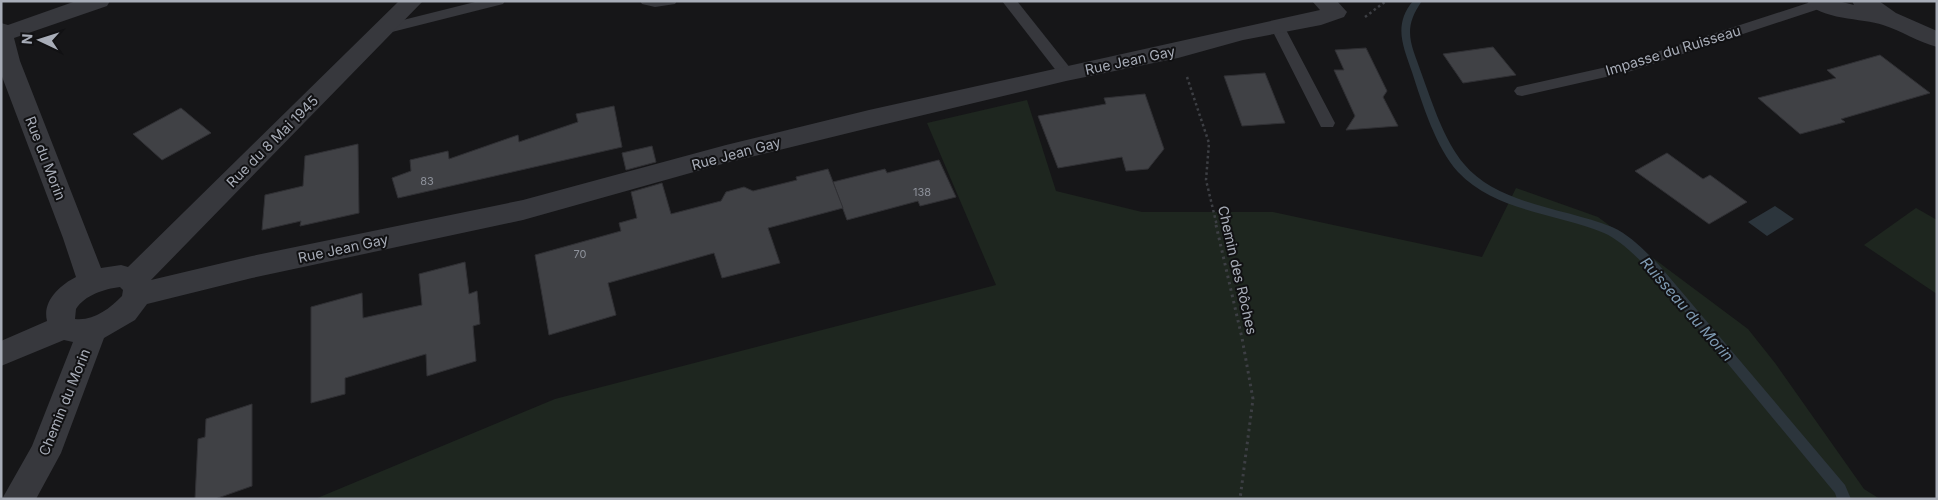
<svg xmlns="http://www.w3.org/2000/svg" width="1938" height="500" font-family="Inter,sans-serif">
<style>
.green{fill:#1e261f}
.water{fill:#2c353c}
.lines{fill:none;stroke-linecap:round;stroke-linejoin:round}
.stream{fill:#2c353c;fill-rule:evenodd}
.building{fill:#404145;stroke:#303034}
.path-far1{stroke:#3d3f44;stroke-width:2.5;stroke-dasharray:2.5 3;stroke-linecap:butt}
.path{stroke:#3d3f44;stroke-width:3;stroke-dasharray:2.5 4;stroke-linecap:butt}
.service{fill:#37383d;fill-rule:evenodd}
.minor{fill:#37383d;fill-rule:evenodd}
.labels{text-anchor:middle;dominant-baseline:central;stroke-width:4;stroke-linejoin:round;paint-order:stroke}
.number-label{font-size:11px;fill:#8e929b}
.street-label{font-size:14px;fill:#a8adb8;stroke:#111113}
.water-label{font-size:15px;font-style:italic;fill:#7f9bb3;stroke:#111113}
</style>
<rect width="100%" height="100%" fill="#161618"/>
<g class="green">
<path d="M1027 100 1056 191 1142 212H1273L1482 257 1516 188 1598 217 1748 329 1775 363 1864 489 1880 499H315L555 399 996 285 927 123Z"/>
<path d="M1916 208 1937 220V294L1864 245Z"/>
</g>
<path class="water" d="M1775 206 1794 219 1767 236 1748 222Z"/>
<g class="lines">
<path class="stream" d="M1413 1H1422C1401 30 1412 45 1422 75 1433 105 1444 140 1464 164 1498 205 1565 208 1612 227 1630 235 1645 251 1659 265L1845 485 1851 499H1837L1835 493 1651 271C1637 258 1622 241 1604 233 1556 213 1496 212 1458 172 1436 148 1422 103 1412 72 1403 46 1393 25 1413 1Z"/>
</g>
<g class="building">
<path d="M1493 47 1516 75 1463 83 1443 54Z"/>
<path d="M1366 48 1387 91 1383 97 1398 126 1346 130 1355 116 1334 70H1344L1335 50Z"/>
<path d="M1880 55 1930 93 1841 119 1845 122 1800 134 1758 98 1836 78 1827 70Z"/>
<path d="M1265 73 1285 123 1242 126 1224 76Z"/>
<path d="M1145 94 1164 149 1148 169 1126 171 1122 157 1058 168 1038 116 1106 104 1104 98Z"/>
<path d="M614 106 622 147 398 198 392 178 411 171 410 160 448 151 449 159 518 135 519 142 578 122 576 114Z"/>
<path d="M181 108 211 133 162 160 133 134Z"/>
<path d="M358 144 359 213 300 226 301 221 262 230 265 195 303 186 305 156Z"/>
<path d="M652 146 656 162 626 170 622 153Z"/>
<path d="M1667 153 1703 179 1710 175 1747 202 1709 224 1635 171Z"/>
<path d="M939 160 956 197 920 206 918 201 847 220 833 182 885 169 887 173Z"/>
<path d="M828 169 843 208 768 228 780 263 722 278 714 253 608 283 616 315 549 335 535 255 621 231 619 223 637 218 631 192 662 183 671 214 721 201 726 192 744 187 753 191 797 180 796 177Z"/>
<path d="M465 262 469 294 477 291 480 324 473 326 476 361 427 376 426 354 345 378V394L311 403V307L362 293 363 318 422 305 419 274Z"/>
<path d="M252 404V486L215 499H195L198 439 205 437 206 419Z"/>
</g>
<g class="lines">
<g class="path-far1">
<path d="M1365 17 1386 1"/>
<path d="M1187 77 1209 143 1206 180 1217 226"/>
</g>
<path class="path" d="M1216 225 1242 338 1253 399 1240 499"/>
<g class="service">
<path d="M479 1H505L503 4 384 34 377 29 379 26Z"/>
<path d="M640 1H677L675 4 655 7 642 4Z"/>
<path d="M1002 1H1017L1071 69 1074 73 1071 77H1061Z"/>
<path d="M1814 1 1830 3 1828 6 1628 72 1522 96 1517 95 1514 91 1517 87 1522 86 1620 64Z"/>
<path d="M1277 21 1284 26 1335 123 1333 127H1321L1319 123 1270 26Z"/>
</g>
<g class="minor">
<path d="M76 1H110L107 6 14 38 20 61 101 268 121 265 128 267 399 1H423L151 280 252 256 523 200 726 145 869 110 1320 10 1312 1H1337L1347 12 1344 17 1321 25 1243 40 1178 58 1066 81 869 128 726 163 523 220 252 278 147 304 135 320 104 338 61 453 36 499H2L32 446 73 342 64 340 1 366V341L47 321C42 301 60 285 76 277L63 238 1 74V23L8 25ZM120 287 123 290 122 296C109 309 94 321 75 319L76 309C85 295 104 289 120 287Z"/>
<path d="M1807 1H1838L1854 5 1852 1H1879L1896 13 1937 31V47C1918 42 1902 31 1883 25 1863 18 1819 20 1807 1Z"/>
</g>
</g>
<g class="labels">
<g class="number-label">
<text x="427" y="181">83</text>
<text x="922" y="192">138</text>
<text x="580" y="254">70</text>
</g>
<g class="street-label">
<text transform="translate(1673 50) rotate(-17)">Impasse du Ruisseau</text>
<text transform="translate(1130 60) rotate(-12)">Rue Jean Gay</text>
<text transform="translate(272 141) rotate(-45)">Rue du 8 Mai 1945</text>
<text transform="translate(736 153) rotate(-15)">Rue Jean Gay</text>
<text transform="translate(46 158) rotate(69)">Rue du Morin</text>
<text transform="translate(343 248) rotate(-12)">Rue Jean Gay</text>
<text transform="translate(1238 270) rotate(77)">Chemin des Rôches</text>
<text transform="translate(64 402) rotate(-68)">Chemin du Morin</text>
</g>
<g class="water-label">
<text transform="translate(1687 309) rotate(49)">Ruisseau du Morin</text>
</g>
</g>
<rect width="1938" height="500" fill="none" stroke="#a8adb8" stroke-width="5"/>
<g transform="translate(40 40) rotate(274)" stroke="#111113" stroke-width="4" paint-order="stroke">
<path d="M0-4L9 19L0 12L-9 19Z" fill="#a8adb8"/>
<text y="-8" font-size="14" font-weight="bold" text-anchor="middle" fill="#a8adb8">N</text>
</g>
</svg>
